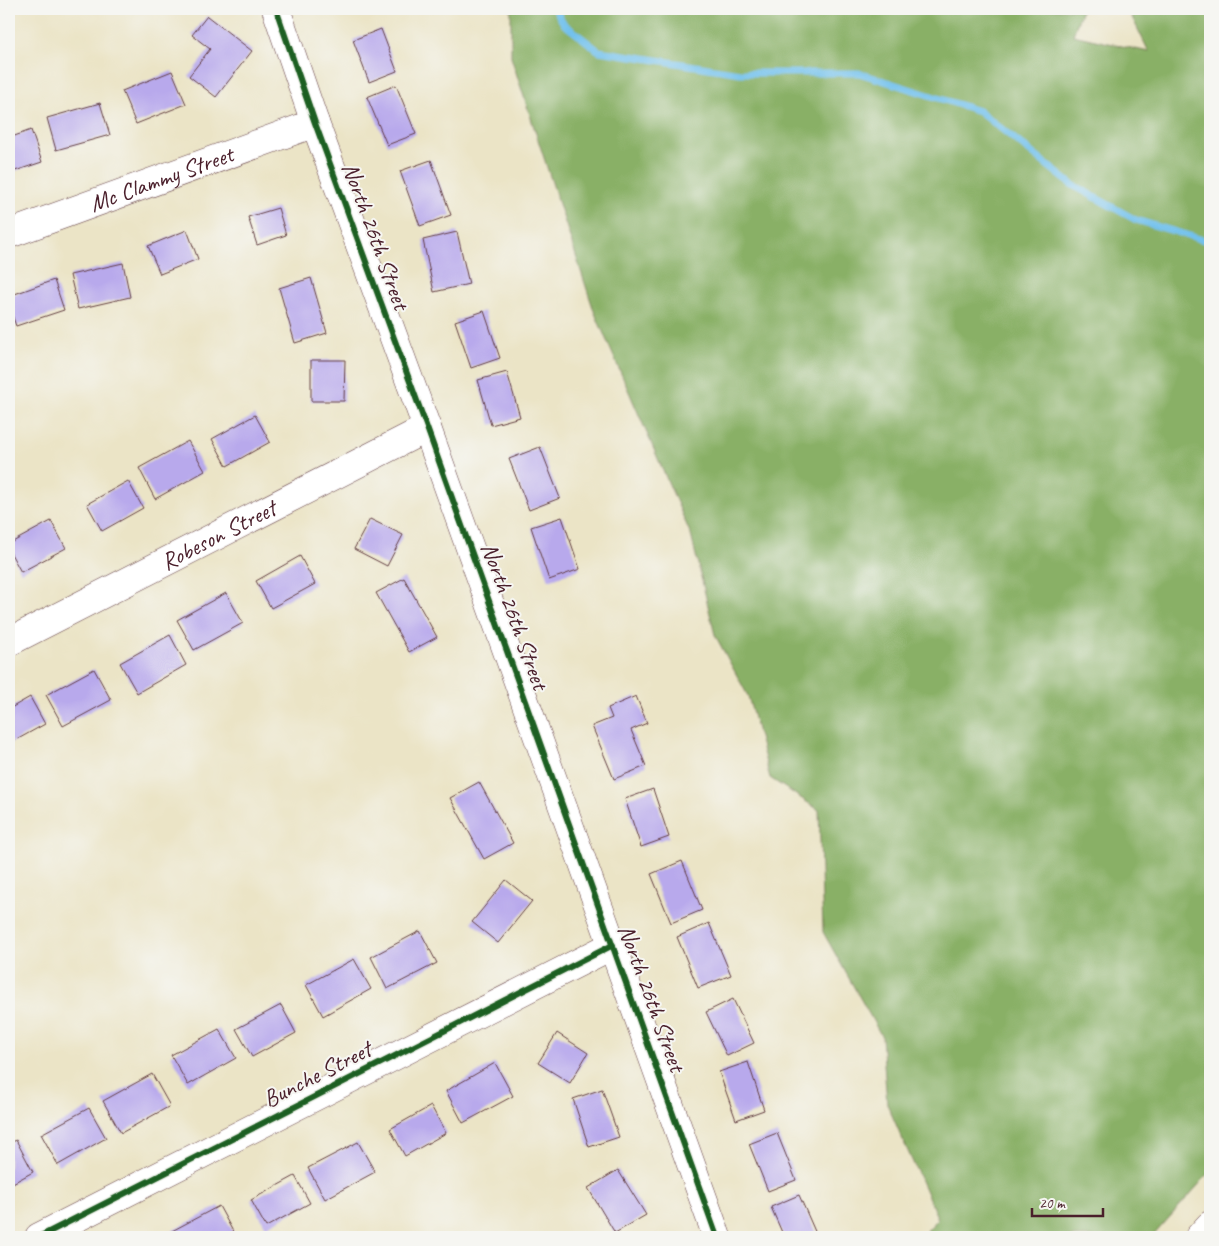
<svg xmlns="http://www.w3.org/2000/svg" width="1219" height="1246" font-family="Caveat,sans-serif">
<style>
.forest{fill:#89b066;stroke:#6a6848}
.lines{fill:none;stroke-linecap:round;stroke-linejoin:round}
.stream{stroke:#72c1ed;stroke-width:7}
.building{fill:#b8a9ec}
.minor-casing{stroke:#623d42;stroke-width:29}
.highway-casing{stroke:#623d42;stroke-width:29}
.minor{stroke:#fff;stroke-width:28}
.highway{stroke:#fff;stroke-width:28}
.cycleway-casing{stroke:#f6f6f2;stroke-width:9}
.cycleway{stroke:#1b5e20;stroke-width:6}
.labels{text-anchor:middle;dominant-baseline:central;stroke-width:4;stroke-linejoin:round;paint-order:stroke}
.street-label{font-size:24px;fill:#4a1f2b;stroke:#f6f6f2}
</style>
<rect width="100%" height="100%" fill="#f6f6f2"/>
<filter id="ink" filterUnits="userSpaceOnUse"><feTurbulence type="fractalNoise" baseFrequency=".02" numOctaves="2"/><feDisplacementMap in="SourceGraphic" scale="10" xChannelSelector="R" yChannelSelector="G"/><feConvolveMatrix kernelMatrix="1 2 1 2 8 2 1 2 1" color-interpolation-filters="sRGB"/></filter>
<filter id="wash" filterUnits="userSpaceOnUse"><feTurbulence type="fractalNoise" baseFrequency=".0096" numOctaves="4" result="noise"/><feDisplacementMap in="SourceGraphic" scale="20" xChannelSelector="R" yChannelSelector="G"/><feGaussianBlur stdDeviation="1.12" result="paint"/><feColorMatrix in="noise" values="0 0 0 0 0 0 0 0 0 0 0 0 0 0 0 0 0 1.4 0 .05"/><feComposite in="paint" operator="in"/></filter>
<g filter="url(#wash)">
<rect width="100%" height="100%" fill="#ebe4c6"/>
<path class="forest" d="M511 9H1082L1073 35 1149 52 1128 9H1210V1172L1152 1237H921L938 1219 887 1104 882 1037 823 932 819 810 770 778 748 696 715 635 691 535 594 311 511 57Z"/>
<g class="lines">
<path class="stream" d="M555 9 564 24 599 51 740 73H859L979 111 1071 184 1136 220 1210 242"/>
</g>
<g id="blocks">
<g class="building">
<path d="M207 16 252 51 216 97 189 76 210 49 192 35Z"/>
<path d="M381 29 397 71 369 82 353 40Z"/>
<path d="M172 71 186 104 136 124 122 91Z"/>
<path d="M396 85 416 134 387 145 367 97Z"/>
<path d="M100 103 110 135 56 150 47 118Z"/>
<path d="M31 130 42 162 9 173V138Z"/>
<path d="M431 160 451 215 420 226 400 171Z"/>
<path d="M278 208 286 235 257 245 248 217Z"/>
<path d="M187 230 198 259 160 274 148 246Z"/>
<path d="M457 232 469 284 434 292 423 240Z"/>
<path d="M123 263 130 297 78 309 70 275Z"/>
<path d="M311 278 327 333 295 343 279 288Z"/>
<path d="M54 280 64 310 16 326 9 306V296Z"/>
<path d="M484 311 500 358 471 368 455 321Z"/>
<path d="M311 360H345L344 401H311Z"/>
<path d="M507 372 520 417 491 425 478 380Z"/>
<path d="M255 415 270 442 227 466 212 439Z"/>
<path d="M188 441 205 471 155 499 139 468Z"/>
<path d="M540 447 560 498 529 510 509 459Z"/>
<path d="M128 481 143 508 102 531 87 504Z"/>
<path d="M562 517 580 569 549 580 531 527Z"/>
<path d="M370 519 403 535 387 566 354 549Z"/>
<path d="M51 521 66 548 21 572 9 550V544Z"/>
<path d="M300 556 315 584 271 608 256 581Z"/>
<path d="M404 578 437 637 409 652 376 593Z"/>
<path d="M226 593 243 623 194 650 177 620Z"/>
<path d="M170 635 186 665 137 693 120 663Z"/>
<path d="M94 669 111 700 63 726 46 695Z"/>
<path d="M636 696 647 723 631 730 646 766 614 779 592 726 612 718 608 708Z"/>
<path d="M30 697 45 724 9 744V709Z"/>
<path d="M479 782 513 843 484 859 450 798Z"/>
<path d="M653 789 669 837 641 847 625 799Z"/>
<path d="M682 861 702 910 671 923 651 874Z"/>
<path d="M506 880 532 901 498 943 472 922Z"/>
<path d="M709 923 731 975 698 988 677 937Z"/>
<path d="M420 931 437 963 387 989 371 957Z"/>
<path d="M354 959 371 989 323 1016 306 985Z"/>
<path d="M733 999 754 1043 727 1056 706 1012Z"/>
<path d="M281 1005 296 1033 252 1057 236 1029Z"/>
<path d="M219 1029 236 1058 188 1085 171 1055Z"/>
<path d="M557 1033 588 1053 570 1083 538 1063Z"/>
<path d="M748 1062 764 1110 736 1120 719 1072Z"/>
<path d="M495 1063 513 1096 463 1123 446 1091Z"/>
<path d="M152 1074 170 1106 121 1133 103 1101Z"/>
<path d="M602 1089 619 1137 589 1147 573 1099Z"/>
<path d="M431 1106 446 1133 405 1156 390 1129Z"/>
<path d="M89 1108 106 1138 58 1165 41 1134Z"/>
<path d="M777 1133 796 1180 768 1191 749 1144Z"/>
<path d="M16 1140 33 1172 9 1185V1144Z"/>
<path d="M358 1142 375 1172 325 1199 308 1168Z"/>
<path d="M618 1170 646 1215 615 1233 588 1188Z"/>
<path d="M295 1176 310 1203 266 1227 251 1200Z"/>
<path d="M799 1195 817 1236 814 1237H784L771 1207Z"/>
<path d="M219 1206 236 1237H173L170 1232Z"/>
</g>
</g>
</g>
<g filter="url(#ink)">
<use href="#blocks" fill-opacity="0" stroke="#623d42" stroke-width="1"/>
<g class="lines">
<defs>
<g id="minor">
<path d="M276 9 315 123 427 428 717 1237"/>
<path id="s1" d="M9 234 315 123"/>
<path id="s2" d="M9 642 427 428"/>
<path d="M39 1237 613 945"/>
</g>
<path id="highway" d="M1199 1237 1210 1225"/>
</defs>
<use href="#minor" class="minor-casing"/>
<use href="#highway" class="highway-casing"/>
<use href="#minor" class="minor"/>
<use href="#highway" class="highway"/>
<defs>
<g id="cycleway">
<path d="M276 9 315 123 427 428 717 1237"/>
<path d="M39 1237 613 945"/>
</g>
</defs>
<use href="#cycleway" class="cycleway-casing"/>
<use href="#cycleway" class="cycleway"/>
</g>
</g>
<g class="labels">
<g class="street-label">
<text stroke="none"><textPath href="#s1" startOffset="162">Mc Clammy Street</textPath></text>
<text transform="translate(376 236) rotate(70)">North 26th Street</text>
<text stroke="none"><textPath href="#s2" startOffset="235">Robeson Street</textPath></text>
<text transform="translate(515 616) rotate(70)">North 26th Street</text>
<text transform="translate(652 998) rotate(70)">North 26th Street</text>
<text transform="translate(317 1074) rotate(-27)">Bunche Street</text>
</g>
</g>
<rect width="1219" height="1246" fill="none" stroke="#f6f6f2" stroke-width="30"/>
<path d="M1032 1208v8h71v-8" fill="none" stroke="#4a1f2b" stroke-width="2.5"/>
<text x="1039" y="1208" font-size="15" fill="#4a1f2b" stroke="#f6f6f2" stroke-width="4" paint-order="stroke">20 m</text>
</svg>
